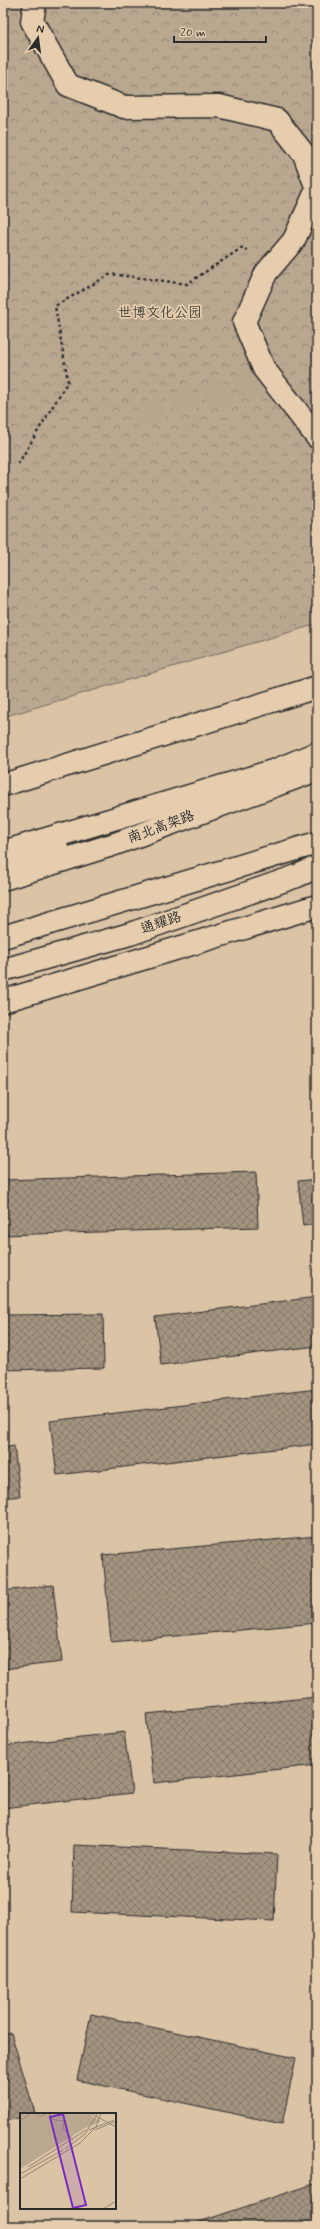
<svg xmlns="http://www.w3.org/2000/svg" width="320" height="2229" font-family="Mynerve,'LXGW WenKai TC',sans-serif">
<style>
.forest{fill:url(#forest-crowns);stroke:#72695e}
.building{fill:url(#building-cross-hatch);stroke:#2b2b2b}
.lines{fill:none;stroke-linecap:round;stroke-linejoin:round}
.minor-tunnel{stroke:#b8a58d;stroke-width:22;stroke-dasharray:22 11;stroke-linecap:butt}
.minor-casing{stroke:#2b2b2b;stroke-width:25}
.highway-casing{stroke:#2b2b2b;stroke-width:25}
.path{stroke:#2b2b2b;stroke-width:2.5;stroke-dasharray:3 3;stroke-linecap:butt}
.minor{stroke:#e6cdae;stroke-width:22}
.highway{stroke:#e6cdae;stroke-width:22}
.labels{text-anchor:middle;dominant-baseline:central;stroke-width:3.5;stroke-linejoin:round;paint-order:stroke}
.park-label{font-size:14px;fill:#403e3a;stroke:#e6cdae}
.street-label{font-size:14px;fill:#2b2b2b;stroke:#e6cdae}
.inset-road{fill:none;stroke:#958675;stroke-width:1}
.view{fill:#7b2cbf;fill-opacity:0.15;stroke:#7b2cbf;stroke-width:2}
.inset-edge{fill:none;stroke:#2b2b2b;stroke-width:2}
</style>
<defs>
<pattern id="forest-crowns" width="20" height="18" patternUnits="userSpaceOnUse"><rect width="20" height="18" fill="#baa790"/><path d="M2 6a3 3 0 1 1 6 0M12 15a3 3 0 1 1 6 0" fill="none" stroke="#978876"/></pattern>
<pattern id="building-cross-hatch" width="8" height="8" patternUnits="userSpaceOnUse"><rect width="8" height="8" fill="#a49480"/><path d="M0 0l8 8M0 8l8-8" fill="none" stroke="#867969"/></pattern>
</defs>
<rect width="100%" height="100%" fill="#dbc3a6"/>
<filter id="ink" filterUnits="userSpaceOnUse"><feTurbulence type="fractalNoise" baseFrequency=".025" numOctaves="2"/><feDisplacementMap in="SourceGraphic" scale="8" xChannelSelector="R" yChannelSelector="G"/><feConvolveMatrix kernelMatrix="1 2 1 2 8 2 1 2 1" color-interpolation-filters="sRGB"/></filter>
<g filter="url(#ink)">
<path class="forest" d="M3 3H317V624L3 717Z"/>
<g class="building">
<path d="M256 1172 258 1227 3 1235V1180Z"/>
<path d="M317 1179V1224L303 1226 298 1181Z"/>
<path d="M317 1297V1346L161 1365 155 1317Z"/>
<path d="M103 1314 104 1368 3 1370V1315Z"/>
<path d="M317 1389V1444L57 1475 50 1421Z"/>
<path d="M14 1446 20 1496 3 1498V1448Z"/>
<path d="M317 1536V1623L111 1642 103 1555Z"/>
<path d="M53 1585 62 1662 3 1669V1591Z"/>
<path d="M317 1697V1765L154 1783 146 1714Z"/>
<path d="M124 1732 132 1793 3 1808V1746Z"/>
<path d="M74 1845 277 1854 274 1921 72 1912Z"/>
<path d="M91 2014 296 2058 282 2124 77 2080Z"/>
<path d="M11 2033 35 2113 21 2114V2117L3 2122V2035Z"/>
<path d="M317 2183V2226H187Z"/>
</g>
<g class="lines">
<path class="minor-tunnel" d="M141 415 271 378"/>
<defs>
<g id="minor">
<path d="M35 3 32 21 68 85 124 107 219 106 277 120 304 154 317 189 294 240 266 273 244 322 264 369 317 437"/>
<path d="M3 785 317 687"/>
<path d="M3 852 276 770 317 753"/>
<path d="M3 970 130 934 297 876 317 867"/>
</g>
<g id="highway">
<path d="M3 858 58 851"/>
<path d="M3 879 115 844 317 770"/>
<path d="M3 937 317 843"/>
<path d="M3 1001 317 906"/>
</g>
</defs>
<use href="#minor" class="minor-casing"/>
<use href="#highway" class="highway-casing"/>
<path class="path" d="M18 464 68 381 55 306 111 274 187 284 243 247 249 253"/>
<use href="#minor" class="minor"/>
<use href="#highway" class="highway"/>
</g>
</g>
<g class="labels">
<g class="park-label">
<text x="160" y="313">世博文化公园</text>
</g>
<g class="street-label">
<text transform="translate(161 827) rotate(-20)">南北高架路</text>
<text transform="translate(161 923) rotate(-19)">通耀路</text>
</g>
</g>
<g transform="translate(20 2113)">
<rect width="96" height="96" fill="#dbc3a6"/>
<path d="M0 0H72L71 3 81 8 63 16 0 56Z" fill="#baa790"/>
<path class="inset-road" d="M16 0 20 4 27 0M28 0 34 7 44 8 43 15 53 27M72 1 96 14M0 8 11 0M69 17 94 7M75 17 96 8M45 36 65 21 78 0M8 54 66 17M0 61 43 37M0 66 60 30 76 14 81 0M83 96 96 88"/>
<path class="view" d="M43 1 66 92 53 95 30 4Z"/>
<rect width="96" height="96" class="inset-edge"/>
</g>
<rect width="320" height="2229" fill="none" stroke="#e6cdae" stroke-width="16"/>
<rect x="8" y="8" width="304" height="2213" fill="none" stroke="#2b2b2b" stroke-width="1.5" filter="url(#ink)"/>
<g transform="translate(38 38) rotate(14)" stroke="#e6cdae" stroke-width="3" paint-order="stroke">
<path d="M0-3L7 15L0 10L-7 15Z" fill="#2b2b2b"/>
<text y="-6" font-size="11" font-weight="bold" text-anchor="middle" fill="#2b2b2b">N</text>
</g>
<path d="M174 36v6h92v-6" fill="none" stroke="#2b2b2b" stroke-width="2"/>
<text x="180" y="36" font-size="12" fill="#2b2b2b" stroke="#e6cdae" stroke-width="3" paint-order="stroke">20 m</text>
</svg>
